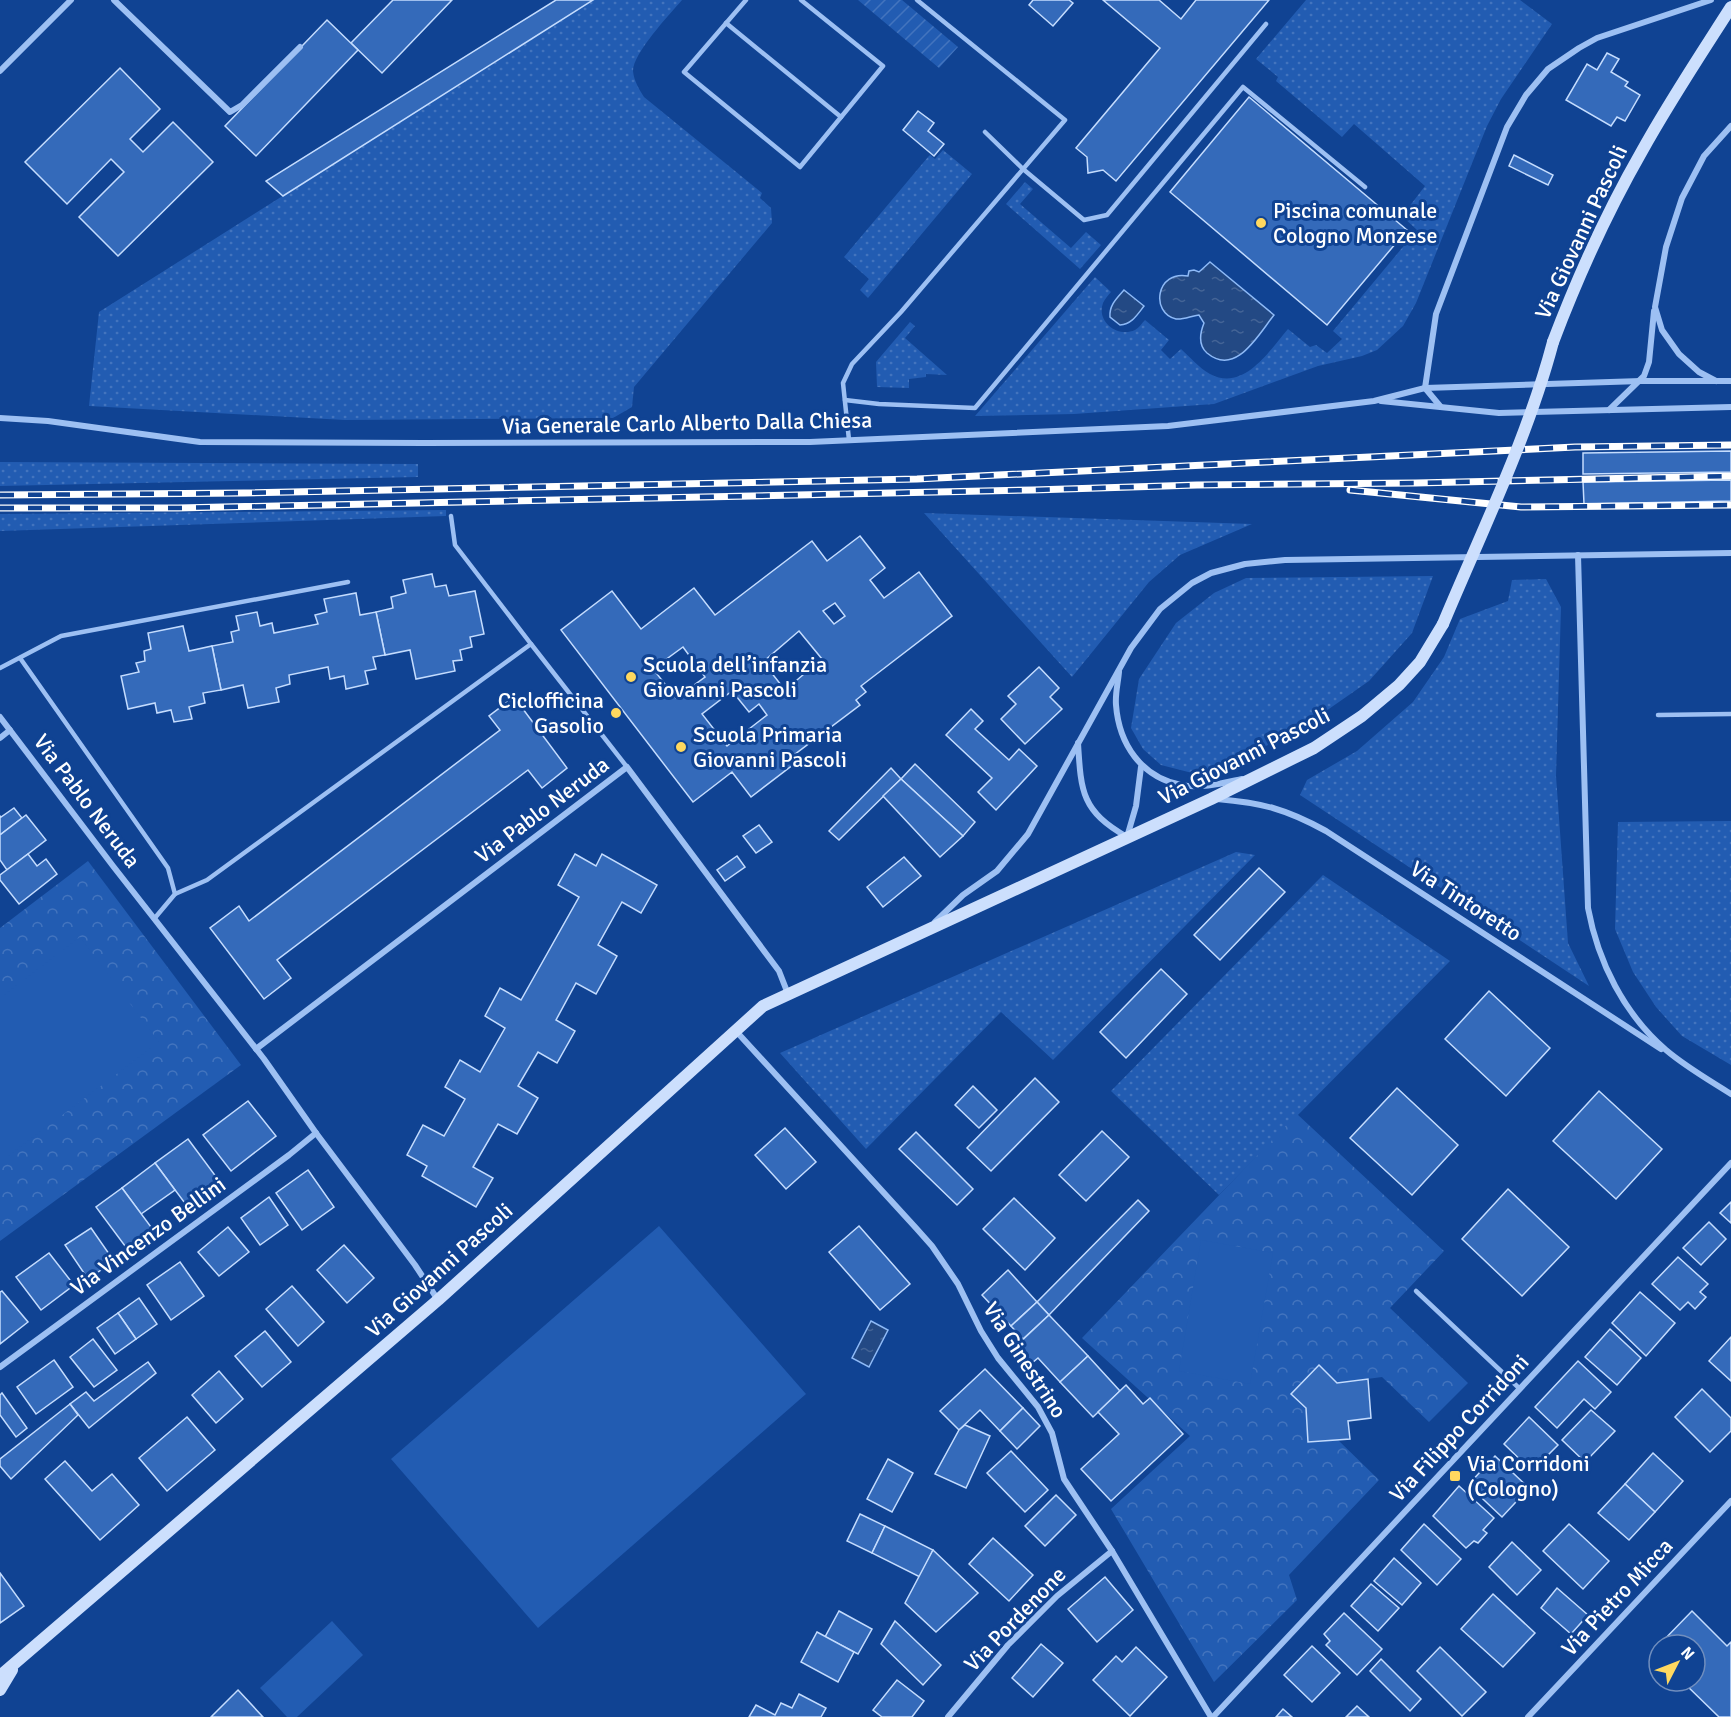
<svg xmlns="http://www.w3.org/2000/svg" width="1731" height="1717" font-family="Signika,sans-serif">
<style>
.grass{fill:url(#grass-dots)}
.park{fill:url(#park-crowns)}
.garden{fill:url(#garden-furrows)}
.pitch{fill:#225cb2}
.water{fill:url(#water-ripples);stroke:#8ebaf7;stroke-width:1.5}
.building{fill:#346aba;stroke:#c4dcfe;stroke-width:1.5;fill-rule:evenodd}
.lines{fill:none;stroke-linecap:round;stroke-linejoin:round}
.lane{stroke:#9dc0f3;stroke-width:4.5}
.street{stroke:#9dc0f3;stroke-width:6}
.secondary{stroke:#ccdffd;stroke-width:12}
.rail-casing{stroke:#fff;stroke-width:7}
.rail{stroke:#104393;stroke-width:4.5;stroke-dasharray:14;stroke-linecap:butt}
.secondary-bridge{stroke:#ccdffd;stroke-width:12}
.poi-dot{fill:#ffd85f;stroke:#104393;stroke-width:2}
.labels{text-anchor:middle;dominant-baseline:central;stroke-width:6;stroke-linejoin:round;paint-order:stroke}
.poi-label{font-size:22px;fill:#fff;stroke:#104393;text-anchor:start}
.street-label{font-size:22px;fill:#fff;stroke:#104393}
</style>
<defs>
<pattern id="grass-dots" width="8" height="8" patternUnits="userSpaceOnUse" patternTransform="scale(1.5)"><rect width="8" height="8" fill="#225cb2"/><path d="M2 2h.1M6 6h.1" fill="none" stroke="#4374be" stroke-width="1.8" stroke-linecap="round"/></pattern>
<pattern id="park-crowns" width="20" height="18" patternUnits="userSpaceOnUse" patternTransform="scale(1.5)"><rect width="20" height="18" fill="#225cb2"/><path d="M2 6a3 3 0 1 1 6 0M12 15a3 3 0 1 1 6 0" fill="none" stroke="#4374be"/></pattern>
<pattern id="garden-furrows" width="10" height="10" patternUnits="userSpaceOnUse" patternTransform="scale(1.5)"><rect width="10" height="10" fill="#225cb2"/><path d="M-1 1l2-2M0 10L10 0M9 11l2-2" fill="none" stroke="#4374be"/></pattern>
<pattern id="water-ripples" width="26" height="14" patternUnits="userSpaceOnUse" patternTransform="scale(1.5)"><rect width="26" height="14" fill="#234984"/><path d="M2 4q2-2 4 0t4 0M15 11q2-2 4 0t4 0" fill="none" stroke="#446496"/></pattern>
</defs>
<rect width="100%" height="100%" fill="#104393"/>
<g class="grass">
<path d="M593 0H682C670 14 633 53 633 71 634 81 639 89 644 97L762 193 760 198 771 208 772 223 634 387 632 407 613 418 345 420 89 406 99 312Z"/>
<path d="M1306 0H1520L1552 24 1501 99 1487 126 1416 303 1403 326 1377 350 1362 356 1318 366 1214 404 1074 414 975 416 1095 277 1111 292C1108 295 1105 299 1103 303 1096 322 1118 338 1135 330 1139 328 1142 323 1145 320L1169 340 1161 350 1170 359 1181 349C1190 357 1199 368 1210 374 1244 392 1269 351 1288 329L1310 347 1316 345 1327 353 1342 339 1333 331 1417 230 1402 216 1425 186 1354 124 1342 137 1276 81 1278 77 1256 59Z"/>
<path d="M943 150 972 174 868 298 860 290 869 279 844 257 928 157 930 155 935 159Z"/>
<path d="M1025 182 1033 189 1020 204 1071 248 1086 232 1101 245 1080 269 1006 204Z"/>
<path d="M910 322 915 326 905 338 947 375 926 374V377L909 379V388L877 387 876 362Z"/>
<path d="M0 462 418 464V477L0 486Z"/>
<path d="M446 510V516L0 531V514Z"/>
<path d="M924 513 1252 524 1180 555 1149 582 1072 677Z"/>
<path d="M1433 576 1412 633 1369 681 1293 734 1200 775 1161 765 1143 749 1131 728 1139 679 1176 623 1214 593 1246 578Z"/>
<path d="M1546 579 1561 607 1556 776 1568 943 1589 986 1300 795 1307 780 1357 751 1413 702 1444 657 1460 619 1508 601 1512 580Z"/>
<path d="M1731 821V1065L1682 1036 1656 1007 1633 972 1615 929 1618 822Z"/>
<path d="M1236 852 1255 855 1053 1060 1001 1012 866 1149 780 1053Z"/>
<path d="M1323 875 1450 961 1219 1195 1111 1091Z"/>
</g>
<g class="park">
<path d="M88 861 241 1065 0 1241V928Z"/>
<path d="M1297 1114 1444 1251 1390 1308 1468 1383 1429 1422 1382 1377 1337 1383 1319 1365 1291 1393 1306 1408 1308 1442 1338 1440 1379 1480 1289 1575 1297 1600 1214 1682 1111 1509 1190 1436 1082 1338Z"/>
</g>
<path class="garden" d="M858 0H902L958 47 939 68Z"/>
<g class="pitch">
<path d="M80 937 159 1042 0 1162V998Z"/>
<path d="M659 1226 806 1394 538 1628 391 1459Z"/>
<path d="M1201 1240 1273 1253 1250 1384 1179 1371Z"/>
<path d="M332 1621 363 1655 297 1717H287L260 1688Z"/>
</g>
<g class="water">
<path d="M1210 262 1274 315C1258 335 1236 377 1207 353 1198 345 1200 333 1204 323L1199 315C1191 316 1183 320 1176 319 1150 313 1156 270 1188 276L1189 271 1194 270 1199 272Z"/>
<path d="M1124 290 1144 306C1137 315 1132 324 1120 325L1110 317C1109 305 1117 298 1124 290Z"/>
<path d="M871 1321 888 1330 869 1367 852 1358Z"/>
</g>
<g class="building">
<path d="M393 0H452L382 73 351 43Z"/>
<path d="M556 0H593L283 196 266 181Z"/>
<path d="M1033 0H1069L1073 3 1053 26 1029 5Z"/>
<path d="M1103 0H1159L1181 19 1196 0H1269L1116 181 1103 170 1088 173 1087 157 1076 148 1160 48Z"/>
<path d="M327 20 358 50 256 156 225 126Z"/>
<path d="M1607 53 1619 59 1611 72 1628 82 1625 86 1640 95 1625 121 1617 117 1611 126 1566 100 1587 64 1597 70Z"/>
<path d="M120 68 160 109 130 139 143 152 173 122 213 162 118 256 79 217 124 172 111 159 67 204 25 162Z"/>
<path d="M1249 97 1407 230 1327 325 1170 192Z"/>
<path d="M918 111 934 123 928 131 944 144 934 156 903 130Z"/>
<path d="M1514 155 1553 175 1548 185 1509 166Z"/>
<path d="M1731 451V472L1583 474V453Z"/>
<path d="M1731 480V501L1584 504 1583 482Z"/>
<path d="M860 536 885 568 870 580 884 598 919 572 952 616 861 686 866 692 856 700 860 705 790 758 794 764 751 797 732 772 693 802 561 630 612 591 641 629 694 588 715 615 812 541 827 561ZM835 603 845 616 834 624 823 611ZM799 631 822 659 785 690 763 662ZM683 647 705 677 676 698 653 669ZM732 691 749 712 759 704 767 715 727 746 702 714Z"/>
<path d="M432 574 435 587 446 585 449 596 475 591 484 634 470 637 472 647 460 650 462 660 453 661 455 671 416 679 410 650 385 655 376 612 393 608 391 597 406 593 403 580Z"/>
<path d="M356 593 360 615 376 612 385 655 373 657 376 669 365 671 368 684 346 689 344 676 330 679 328 667 289 675 290 684 276 688 279 702 248 708 243 685 221 690 212 646 233 642 231 632 239 630 236 616 257 612 260 626 272 623 274 633 318 624 315 615 327 612 324 599Z"/>
<path d="M183 626 189 651 212 646 221 690 203 693 205 703 189 707 192 719 174 722 171 710 157 713 155 703 128 709 121 676 139 672 136 663 145 661 144 651 151 649 148 633Z"/>
<path d="M1039 667 1059 688 1050 697 1062 709 1025 744 1001 719 1016 704 1008 696Z"/>
<path d="M514 697 567 768 542 788 528 770 277 960 291 978 264 999 210 928 239 906 249 921 500 730 489 716Z"/>
<path d="M971 709 983 721 975 729 1009 760 1019 749 1037 766 996 810 978 792 992 778 946 735Z"/>
<path d="M915 764 975 822 963 836 901 779Z"/>
<path d="M891 768 901 779 839 840 829 831Z"/>
<path d="M901 779 963 836 940 857 883 796Z"/>
<path d="M14 808 22 818 0 835V816L1 817Z"/>
<path d="M26 815 46 840 7 870 0 860V835Z"/>
<path d="M759 825 772 842 756 853 743 836Z"/>
<path d="M28 854 37 866 46 859 57 874 19 904 0 880V875Z"/>
<path d="M575 854 596 866 602 854 657 885 641 913 622 902 598 945 617 956 596 994 576 983 556 1020 575 1031 557 1063 538 1052 518 1086 538 1098 517 1134 498 1124 473 1167 493 1178 476 1207 422 1176 427 1166 407 1155 423 1125 444 1136 465 1099 445 1087 460 1060 480 1072 505 1028 485 1016 500 988 521 1000 579 897 558 885Z"/>
<path d="M737 856 745 867 725 881 717 870Z"/>
<path d="M904 857 921 876 883 907 867 887Z"/>
<path d="M1259 868 1285 892 1220 960 1194 935Z"/>
<path d="M1161 969 1187 994 1126 1058 1100 1032Z"/>
<path d="M1489 991 1550 1048 1506 1096 1445 1039Z"/>
<path d="M1035 1078 1059 1102 991 1171 967 1148Z"/>
<path d="M973 1086 997 1110 979 1128 955 1105Z"/>
<path d="M1397 1088 1458 1145 1412 1195 1350 1138Z"/>
<path d="M1599 1091 1662 1149 1616 1199 1553 1141Z"/>
<path d="M248 1101 276 1136 231 1171 203 1135Z"/>
<path d="M785 1128 816 1162 786 1189 755 1155Z"/>
<path d="M1102 1131 1129 1157 1086 1201 1059 1175Z"/>
<path d="M916 1132 973 1189 957 1205 899 1149Z"/>
<path d="M188 1139 220 1182 187 1206 155 1163Z"/>
<path d="M155 1163 175 1190 141 1214 122 1188Z"/>
<path d="M308 1170 334 1207 302 1230 276 1193Z"/>
<path d="M122 1188 154 1231 128 1250 96 1207Z"/>
<path d="M1508 1189 1569 1247 1522 1296 1462 1239Z"/>
<path d="M269 1197 288 1225 260 1245 241 1218Z"/>
<path d="M1014 1198 1055 1238 1025 1270 983 1229Z"/>
<path d="M1138 1200 1149 1211 1049 1315 1037 1302Z"/>
<path d="M1731 1202V1223L1720 1213Z"/>
<path d="M1709 1222 1726 1239 1701 1265 1683 1248Z"/>
<path d="M859 1226 910 1284 880 1310 829 1252Z"/>
<path d="M228 1227 249 1252 219 1276 198 1252Z"/>
<path d="M91 1228 114 1261 88 1279 65 1245Z"/>
<path d="M344 1245 374 1278 347 1303 317 1270Z"/>
<path d="M49 1253 74 1285 41 1310 16 1277Z"/>
<path d="M1678 1257 1708 1284 1700 1292 1706 1297 1695 1309 1688 1302 1680 1310 1652 1284Z"/>
<path d="M180 1262 204 1296 171 1320 147 1285Z"/>
<path d="M1008 1270 1037 1302 1011 1326 982 1295Z"/>
<path d="M292 1286 324 1322 298 1346 266 1309Z"/>
<path d="M2 1291 28 1322 0 1344V1292Z"/>
<path d="M1640 1292 1675 1323 1646 1356 1612 1323Z"/>
<path d="M139 1298 157 1324 136 1339 118 1313Z"/>
<path d="M1037 1302 1049 1315 1023 1339 1011 1326Z"/>
<path d="M118 1313 136 1339 115 1354 97 1328Z"/>
<path d="M1049 1315 1088 1356 1060 1382 1038 1358 1032 1363 1016 1346Z"/>
<path d="M1610 1329 1641 1358 1617 1385 1585 1357Z"/>
<path d="M265 1331 291 1362 262 1387 235 1356Z"/>
<path d="M1731 1337V1381L1709 1361Z"/>
<path d="M93 1339 117 1370 94 1387 70 1357Z"/>
<path d="M1088 1356 1120 1391 1093 1417 1060 1382Z"/>
<path d="M54 1360 73 1387 36 1414 17 1387Z"/>
<path d="M1578 1361 1611 1392 1595 1409 1584 1399 1557 1428 1535 1407Z"/>
<path d="M148 1362 156 1373 89 1428 70 1404 86 1392 94 1401Z"/>
<path d="M1319 1365 1337 1383 1368 1379 1371 1418 1348 1421 1350 1439 1308 1442 1306 1408 1291 1394Z"/>
<path d="M985 1369 1023 1408 1000 1431 980 1410 959 1430 940 1411Z"/>
<path d="M219 1371 243 1399 216 1423 192 1395Z"/>
<path d="M1126 1385 1143 1404 1150 1398 1183 1434 1111 1501 1081 1469 1119 1434 1098 1412Z"/>
<path d="M1702 1389 1731 1418V1431L1710 1452 1675 1417Z"/>
<path d="M2 1393 27 1428 16 1437 0 1415V1395Z"/>
<path d="M70 1404 78 1415 11 1479 0 1466V1459Z"/>
<path d="M1023 1408 1040 1426 1017 1449 1000 1431Z"/>
<path d="M1591 1410 1615 1431 1585 1462 1562 1440Z"/>
<path d="M187 1417 215 1450 167 1491 139 1458Z"/>
<path d="M1529 1417 1558 1445 1532 1471 1504 1444Z"/>
<path d="M965 1425 990 1436 966 1488 935 1474 959 1430Z"/>
<path d="M1011 1451 1048 1490 1025 1512 987 1473Z"/>
<path d="M1653 1453 1683 1481 1655 1512 1625 1484Z"/>
<path d="M1495 1456 1529 1488 1502 1517 1468 1485Z"/>
<path d="M888 1459 913 1473 892 1512 867 1499Z"/>
<path d="M65 1461 92 1491 112 1474 139 1505 100 1540 45 1479Z"/>
<path d="M1625 1484 1655 1512 1629 1540 1598 1513Z"/>
<path d="M1459 1486 1494 1518 1483 1530 1487 1533 1478 1543 1474 1541 1466 1548 1433 1516Z"/>
<path d="M1056 1495 1076 1515 1045 1546 1025 1526Z"/>
<path d="M860 1514 885 1526 872 1553 847 1541Z"/>
<path d="M1424 1524 1461 1559 1437 1585 1401 1550Z"/>
<path d="M1569 1524 1609 1561 1583 1589 1543 1551Z"/>
<path d="M885 1526 933 1550 920 1577 872 1553Z"/>
<path d="M993 1538 1033 1575 1009 1601 969 1564Z"/>
<path d="M1512 1542 1541 1570 1517 1595 1489 1567Z"/>
<path d="M933 1550 978 1593 936 1632 905 1603Z"/>
<path d="M1394 1558 1421 1583 1402 1605 1374 1581Z"/>
<path d="M0 1573 24 1606 0 1623Z"/>
<path d="M1105 1577 1133 1610 1097 1642 1068 1609Z"/>
<path d="M1371 1584 1399 1608 1378 1631 1351 1606Z"/>
<path d="M1557 1588 1588 1615 1571 1634 1541 1608Z"/>
<path d="M1493 1594 1535 1633 1503 1667 1461 1629Z"/>
<path d="M839 1611 872 1629 858 1654 825 1637Z"/>
<path d="M1692 1611 1727 1646 1731 1642V1717H1719L1682 1681H1695V1645H1659Z"/>
<path d="M1344 1613 1382 1649 1357 1675 1326 1645 1330 1641 1324 1634Z"/>
<path d="M895 1621 941 1665 923 1685 881 1644Z"/>
<path d="M817 1632 854 1652 838 1682 801 1662Z"/>
<path d="M1041 1644 1063 1663 1033 1697 1012 1678Z"/>
<path d="M1312 1646 1340 1673 1312 1702 1284 1675Z"/>
<path d="M1136 1647 1167 1677 1130 1716 1093 1680 1116 1656 1122 1662Z"/>
<path d="M1440 1647 1486 1692 1462 1716 1417 1671Z"/>
<path d="M1381 1659 1421 1699 1410 1711 1370 1671Z"/>
<path d="M897 1680 924 1701 912 1717H882L873 1710Z"/>
<path d="M238 1690 263 1717H211Z"/>
<path d="M799 1694 826 1708 821 1717H749L756 1705 775 1715 781 1703 792 1708Z"/>
<path d="M1357 1706 1369 1717H1346Z"/>
<path d="M1283 1709 1292 1717H1276Z"/>
</g>
<g class="lines">
<g class="lane">
<path d="M746 0 684 72 800 167 883 66 801 0"/>
<path d="M726 23 841 117"/>
<path d="M985 132 1023 169 1084 220 1107 215 1266 24"/>
<path d="M845 400 879 404 975 408 1243 87 1365 187"/>
<path d="M849 440 843 383 852 364 901 312 1065 120 917 0"/>
<path d="M451 516 455 545 531 644"/>
<path d="M20 658 168 868 175 894 154 919"/>
<path d="M0 668 61 636 348 582"/>
<path d="M1658 715 1731 714"/>
<path d="M175 894 207 880 531 644 627 767"/>
<path d="M1416 1291 1520 1389"/>
</g>
<g class="street">
<path d="M114 0 230 112 242 105 300 47"/>
<path d="M0 71 71 0"/>
<path d="M1716 381 1699 372 1679 354 1662 330 1655 307 1666 247 1682 198 1704 156 1731 126"/>
<path d="M1381 401 1499 413 1731 407"/>
<path d="M1440 406 1425 388 1436 314 1507 127 1526 95 1548 69 1579 48 1597 38 1711 0"/>
<path d="M1609 410 1644 376 1649 362 1654 311"/>
<path d="M0 418 48 421 200 442 424 443 810 442 1168 426 1374 401 1425 388 1641 381H1731"/>
<path d="M1578 555 1588 908C1598 962 1624 1014 1666 1050 1686 1067 1709 1080 1731 1094"/>
<path d="M1119 672C1118 683 1115 694 1116 705 1119 744 1141 777 1181 785 1201 789 1223 783 1242 779"/>
<path d="M0 717 113 866 264 1059 316 1133 415 1265 438 1300"/>
<path d="M0 738 10 730"/>
<path d="M1078 743C1081 793 1082 811 1127 837L1136 806 1141 767"/>
<path d="M1217 799C1263 803 1286 809 1326 831L1661 1049"/>
<path d="M935 922 963 895 997 871 1028 834 1131 648 1160 609 1192 583 1211 573 1245 564 1285 560 1731 553"/>
<path d="M735 1030 916 1228 932 1246 958 1284 981 1331 998 1358 1038 1407 1052 1433 1064 1479 1112 1551 1211 1717"/>
<path d="M256 1049 627 767 779 971 788 994"/>
<path d="M0 1367 289 1155 316 1133"/>
<path d="M948 1717 1008 1645 1057 1596 1112 1551"/>
<path d="M1213 1717 1731 1163"/>
<path d="M1528 1717 1731 1501"/>
</g>
<g class="secondary">
<path d="M1553 342C1578 276 1607 212 1642 151 1669 102 1701 54 1731 7"/>
<path d="M0 1676 438 1300 763 1006 1211 799 1314 748 1362 716 1399 685 1420 662 1443 624"/>
<path d="M0 1690 12 1670"/>
</g>
<defs>
<g id="rail">
<path d="M1350 490 1521 507 1731 505"/>
<path d="M0 495 244 493 917 479 1575 447 1731 445"/>
<path d="M0 508H178L1033 490 1197 485 1416 483 1731 476"/>
</g>
</defs>
<use href="#rail" class="rail-casing"/>
<use href="#rail" class="rail"/>
<path class="secondary-bridge" d="M1443 624C1481 533 1528 437 1553 342"/>
</g>
<g class="poi-dot">
<circle cx="1261" cy="223" r="6"/>
<circle cx="631" cy="677" r="6"/>
<circle cx="616" cy="713" r="6"/>
<circle cx="681" cy="747" r="6"/>
<rect x="1449" y="1470" width="12" height="12" rx="3"/>
</g>
<g class="labels">
<g class="poi-label">
<text x="1273" y="210">Piscina comunale<tspan x="1273" dy="25">Cologno Monzese</tspan></text>
<text x="643" y="664">Scuola dell’infanzia<tspan x="643" dy="25">Giovanni Pascoli</tspan></text>
<text x="604" y="700" text-anchor="end">Ciclofficina<tspan x="604" dy="25">Gasolio</tspan></text>
<text x="693" y="734">Scuola Primaria<tspan x="693" dy="25">Giovanni Pascoli</tspan></text>
<text x="1467" y="1463">Via Corridoni<tspan x="1467" dy="25">(Cologno)</tspan></text>
</g>
<g class="street-label">
<text transform="translate(1581 232) rotate(-65)">Via Giovanni Pascoli</text>
<text transform="translate(687 423) rotate(-1)">Via Generale Carlo Alberto Dalla Chiesa</text>
<text transform="translate(1244 756) rotate(-27)">Via Giovanni Pascoli</text>
<text transform="translate(87 801) rotate(53)">Via Pablo Neruda</text>
<text transform="translate(542 810) rotate(-37)">Via Pablo Neruda</text>
<text transform="translate(1466 901) rotate(33)">Via Tintoretto</text>
<text transform="translate(148 1236) rotate(-36)">Via Vincenzo Bellini</text>
<text transform="translate(439 1270) rotate(-42)">Via Giovanni Pascoli</text>
<text transform="translate(1025 1360) rotate(57)">Via Ginestrino</text>
<text transform="translate(1459 1428) rotate(-47)">Via Filippo Corridoni</text>
<text transform="translate(1617 1597) rotate(-47)">Via Pietro Micca</text>
<text transform="translate(1015 1619) rotate(-46)">Via Pordenone</text>
</g>
</g>
<g transform="translate(1677 1663) rotate(48)"><circle r="28" fill="#104393" stroke="#708ebe" stroke-width="1.5"/>
<path d="M0-4.5L10 22L0 15L-10 22Z" fill="#ffd85f"/>
<text y="-9" font-size="16" font-weight="bold" text-anchor="middle" fill="#ffffff">N</text>
</g>
</svg>
